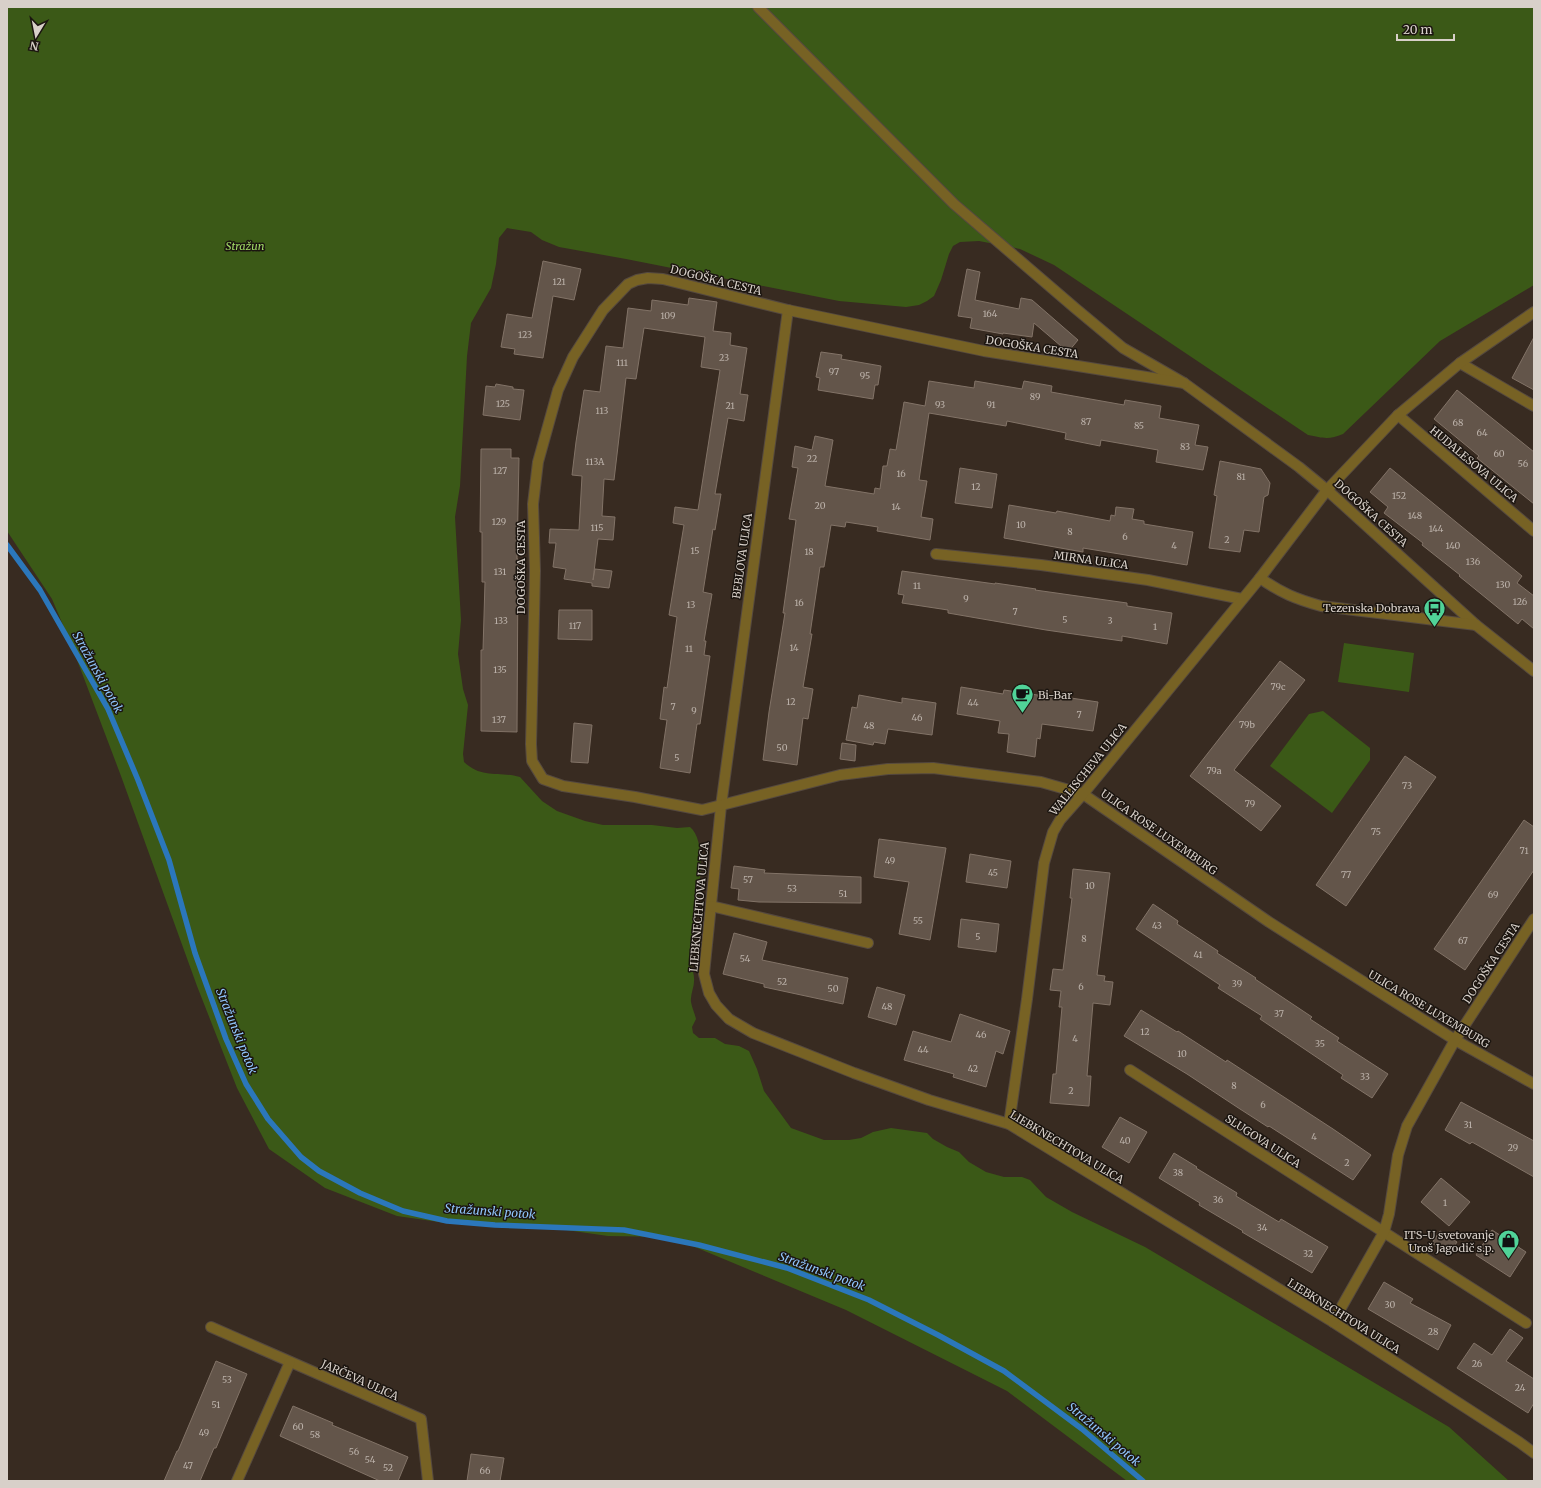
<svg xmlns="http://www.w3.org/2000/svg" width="1541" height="1488" font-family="Merriweather,serif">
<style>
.green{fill:#3b5917}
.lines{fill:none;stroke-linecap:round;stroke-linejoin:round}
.stream{stroke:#2b77bb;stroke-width:5.5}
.building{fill:#63554a;stroke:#827367}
.minor-casing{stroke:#55493f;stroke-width:12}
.minor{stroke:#776224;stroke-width:10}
.labels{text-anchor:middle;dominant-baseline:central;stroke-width:3;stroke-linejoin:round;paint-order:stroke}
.number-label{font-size:9px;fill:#bbb1a9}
.park-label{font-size:11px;font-style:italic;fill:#a2db67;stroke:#1b1510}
.street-label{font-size:11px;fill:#d8d0c9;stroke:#1b1510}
.poi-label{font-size:11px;fill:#d8d0c9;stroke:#1b1510;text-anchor:end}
.water-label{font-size:12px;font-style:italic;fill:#90c5fb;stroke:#1b1510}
</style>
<rect width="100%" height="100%" fill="#382b21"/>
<g class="green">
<path d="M7 7H1534V285L1440 341 1343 434C1329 440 1323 438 1308 435L1054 265 1020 249 979 241 960 242 953 246 949 254 941 280 934 296 927 301 919 305 906 307 839 301 626 259 559 247 542 240 531 232 507 228 499 238 496 264 491 288 471 323 467 356 460 486 455 517 461 620 458 654 463 689 468 705 463 754 464 762C482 779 498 771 520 777L542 801 557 811 585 821 603 825H652L677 828 690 827C714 847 690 931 690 960 690 966 694 972 694 978 695 986 690 994 691 1002 692 1008 695 1014 696 1019L692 1027 693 1033 699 1038H715L725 1044 739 1046 749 1051 757 1069 764 1091 791 1128 824 1140H849L861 1138 873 1132 891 1128 927 1133 933 1139 947 1147 959 1152 969 1162 986 1172 1004 1177H1022L1030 1180 1046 1197 1072 1212 1145 1247 1449 1427 1509 1481H1127L1007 1391 846 1310 671 1237 608 1236 538 1226 475 1222 446 1223 397 1216 325 1188 269 1149 237 1088 197 986 121 776 71 644 52 599 7 531Z"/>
<path d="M1344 643 1414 653 1409 692 1338 682Z"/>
<path d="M1323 711 1370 748V760L1332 813 1270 766 1309 714Z"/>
</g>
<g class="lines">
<path class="stream" d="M7 545 40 590 108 709 138 780 169 860 195 953 226 1039 246 1084 268 1119 301 1157 319 1171 360 1193 403 1211 447 1221 495 1225 624 1230 699 1245 787 1268 869 1300 938 1335 1004 1371 1082 1429 1143 1481"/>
</g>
<g class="building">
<path d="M543 261 581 269 574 300 553 296 543 358 514 354 515 349 501 347 507 314 532 318Z"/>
<path d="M967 269 980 272 975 300 1019 309 1021 298 1032 300 1078 340 1068 352 1034 323 1032 337 1003 333V334L970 328 972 318 958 316Z"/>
<path d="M689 298 717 302 713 331 731 333 730 345 747 348 740 394 748 395 744 421 728 418 715 494H721L715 530 713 529 703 592 712 594 704 641H706L704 655 710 656 700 724H697L690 773 660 768 667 720 660 719 664 687 667 688 677 617 669 615 684 525 673 523 675 507 698 510 720 370 701 367 705 337 644 328 636 379 626 378 614 480 604 479 602 516 615 517 613 540 598 539 593 580 595 569 612 571 609 588 592 586V583L564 579 566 569 553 567 556 543H549L550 529 579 530 582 476 572 475 576 442 584 390 600 392 606 346 623 348 628 308 651 311 652 300 688 305Z"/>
<path d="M1534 337V390L1512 378Z"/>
<path d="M821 352 842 355 841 359 881 366 878 385H875L873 399 818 390 820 378 816 377Z"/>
<path d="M929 381 974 388 975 381 1022 389 1024 381 1052 386 1051 392 1124 405 1125 400 1161 406 1159 418 1199 425 1195 445 1208 447 1203 470 1156 462 1158 450 1101 440 1100 446 1065 439 1066 433 1007 421 1006 426 929 413 919 480 927 481 921 517 933 519 930 540 877 531 878 527 846 522 845 527 831 525 824 567H820L810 634H812L803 687 813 689 808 719 803 718 797 765 763 760 769 712 785 613H783L796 520 789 519 798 468 792 467 795 446 812 450 815 436 833 440 825 486 874 494 875 488 880 489 883 466H887L890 449 896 450 904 402 925 406Z"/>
<path d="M496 384 513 387V389L524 390 520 420 483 415 486 386 495 387Z"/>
<path d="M1457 390 1534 452V504L1477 458 1479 456 1434 419Z"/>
<path d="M481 449H511V458H519L517 559H518L517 732 481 731V650H483L485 582H482V532H480Z"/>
<path d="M1220 461 1261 469 1270 483 1268 495 1264 497 1259 532 1244 530 1240 552 1209 548 1217 496 1214 495Z"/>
<path d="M960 468 997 474 992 508 955 503Z"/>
<path d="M1390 468 1522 576 1517 583 1534 596V629L1522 619 1518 624 1459 576 1460 575 1422 545 1423 543 1384 513 1388 507 1370 492Z"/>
<path d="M1009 505 1056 513 1057 511 1110 521 1111 515 1115 516 1116 507 1134 509 1132 519 1144 521V524L1193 532 1187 565 1083 548V552L1004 538Z"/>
<path d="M902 571 995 584V583L1036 589 1035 590 1127 603V606L1172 613 1167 644 1122 636V641L1046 630 948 613V610L902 603 904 595 898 594Z"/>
<path d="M559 610H592V640L558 639Z"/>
<path d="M1280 661 1305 680 1234 770 1281 806 1261 831 1190 776Z"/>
<path d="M961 687 1003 694 1004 690 1064 699V697L1098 702 1093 731 1042 724 1040 739 1037 738 1035 757 1007 752 1009 734 998 733 1000 721 957 714Z"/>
<path d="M859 695 902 703V698L936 703 932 735 888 729 885 744 874 742 873 745 846 740 852 707 857 708Z"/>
<path d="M574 723 592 725 588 763 571 762Z"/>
<path d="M842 743 856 745 855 761 840 759Z"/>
<path d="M1405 756 1436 777 1346 906 1316 885Z"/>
<path d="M1524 820 1534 827V870L1465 970 1434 949Z"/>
<path d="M879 839 946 848 930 940 899 934 909 882 874 877Z"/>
<path d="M970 854 1011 861 1007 888 966 882Z"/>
<path d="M734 866 765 870 764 873 861 877V903L759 902 738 900 739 889 731 888Z"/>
<path d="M1073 869 1110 873 1097 975 1105 976 1104 981 1113 982 1110 1005 1093 1003 1087 1076H1091L1089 1106 1050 1103 1053 1074H1056L1062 1007H1059L1061 991 1050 990 1053 969 1063 970 1072 898H1070Z"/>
<path d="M1153 904 1178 921 1177 924 1218 951 1217 953 1256 978 1255 979 1312 1017 1310 1019 1339 1038 1337 1041 1388 1074 1372 1098 1341 1078 1343 1075 1260 1019 1262 1016 1218 988 1220 985 1136 929Z"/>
<path d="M961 919 999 924 996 952 958 947Z"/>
<path d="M734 933 767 942 762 960 848 978 843 1004 764 987V984L723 974Z"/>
<path d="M877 987 905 995 896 1025 868 1017Z"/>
<path d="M1141 1010 1177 1032 1178 1031 1226 1062 1227 1060 1333 1129 1371 1155 1353 1180 1269 1126 1268 1127 1240 1109 1187 1074 1124 1036Z"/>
<path d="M960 1014 1010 1031 1003 1054 996 1051 986 1087 953 1077 954 1074 904 1060 913 1031 951 1042Z"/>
<path d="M1461 1102 1534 1141V1177L1472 1142 1470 1144 1445 1130Z"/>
<path d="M1120 1117 1147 1132 1129 1163 1102 1147Z"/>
<path d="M1174 1153 1197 1167 1196 1168 1237 1193 1236 1196 1279 1222 1281 1219 1328 1247 1312 1273 1242 1232 1243 1231 1199 1205 1200 1203 1159 1178Z"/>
<path d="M1441 1178 1470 1202 1449 1226 1421 1202Z"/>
<path d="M1492 1230 1526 1252 1510 1277 1476 1255Z"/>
<path d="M1440 1231 1457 1242 1449 1254 1432 1243Z"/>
<path d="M1384 1282 1413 1299 1410 1303 1451 1325 1438 1350 1368 1309Z"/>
<path d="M1510 1329 1523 1338 1506 1361 1534 1379V1403L1528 1413 1457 1368 1474 1343 1492 1355Z"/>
<path d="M216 1361 247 1374 216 1448H214L200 1481H164L177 1451H178Z"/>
<path d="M293 1406 333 1423 332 1425 408 1457 398 1481H380L280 1436Z"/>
<path d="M471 1454 504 1458 500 1481H467Z"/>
</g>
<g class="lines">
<defs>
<g id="minor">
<path d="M758 7 954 204 1075 308 1123 348 1184 383 1299 467 1327 490 1476 625 1534 671"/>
<path d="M788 310 721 806 704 974 709 993 716 1005 729 1019 753 1033 854 1073 929 1100 1009 1124 1333 1322 1519 1442 1534 1453"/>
<path d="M1460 363 1534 406"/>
<path d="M1184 383 984 351 788 310 663 279 648 278 637 280 628 284 603 310 573 357 558 390 538 462 533 504 535 571 531 744 532 761 543 779 563 786 635 797 702 810 840 775 888 769 933 768 1041 782 1083 794 1269 922 1455 1040 1534 1084"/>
<path d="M1398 415 1534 531"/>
<path d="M936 554 1041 565 1148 580 1242 599"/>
<path d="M1260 578C1281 593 1296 599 1321 606L1476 625"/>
<path d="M711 906 868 943"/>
<path d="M1130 1070 1526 1323"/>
<path d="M1009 1124 1027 999 1044 863 1053 832 1060 820 1083 794 1260 578 1327 490 1398 415 1460 363 1534 312"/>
<path d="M1333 1322 1384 1232 1389 1214 1398 1155 1407 1126 1455 1040 1534 919"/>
<path d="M211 1327 421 1419 428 1481"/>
<path d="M237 1481 290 1362"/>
</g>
</defs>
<use href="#minor" class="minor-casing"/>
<use href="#minor" class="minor"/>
</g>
<defs>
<symbol id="bus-pin" viewBox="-11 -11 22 30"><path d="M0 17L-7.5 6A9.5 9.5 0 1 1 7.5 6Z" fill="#50d398" stroke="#1b1510"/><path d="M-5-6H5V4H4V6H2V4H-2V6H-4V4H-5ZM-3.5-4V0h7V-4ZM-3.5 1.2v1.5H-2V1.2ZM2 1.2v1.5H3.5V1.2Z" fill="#111"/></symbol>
<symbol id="cafe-pin" viewBox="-11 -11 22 30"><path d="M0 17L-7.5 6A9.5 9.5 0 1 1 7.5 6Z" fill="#50d398" stroke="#1b1510"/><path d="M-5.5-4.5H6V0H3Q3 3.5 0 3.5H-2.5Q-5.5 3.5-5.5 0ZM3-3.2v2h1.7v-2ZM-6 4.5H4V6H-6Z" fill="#111"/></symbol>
<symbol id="shop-pin" viewBox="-11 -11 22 30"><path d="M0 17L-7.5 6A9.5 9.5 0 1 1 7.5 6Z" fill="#50d398" stroke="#1b1510"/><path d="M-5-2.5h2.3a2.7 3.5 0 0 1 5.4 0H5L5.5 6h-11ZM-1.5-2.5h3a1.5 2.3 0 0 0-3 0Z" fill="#111"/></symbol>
</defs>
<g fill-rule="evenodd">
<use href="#bus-pin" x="1422" y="596" width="25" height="34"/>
<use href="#cafe-pin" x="1010" y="682" width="25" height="34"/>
<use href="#shop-pin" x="1496" y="1228" width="25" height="34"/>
</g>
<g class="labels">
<g class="number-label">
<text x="559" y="281">121</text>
<text x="990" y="313">164</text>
<text x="668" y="315">109</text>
<text x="525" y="334">123</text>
<text x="724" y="357">23</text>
<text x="622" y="362">111</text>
<text x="834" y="371">97</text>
<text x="865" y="375">95</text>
<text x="1035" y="396">89</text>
<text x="503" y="403">125</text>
<text x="940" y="404">93</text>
<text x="991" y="404">91</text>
<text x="730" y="405">21</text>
<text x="602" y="410">113</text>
<text x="1086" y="421">87</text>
<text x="1458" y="422">68</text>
<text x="1139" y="425">85</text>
<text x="1482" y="432">64</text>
<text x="1185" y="446">83</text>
<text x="1499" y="453">60</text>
<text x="812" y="458">22</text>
<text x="595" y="461">113A</text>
<text x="1523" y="463">56</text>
<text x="500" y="470">127</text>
<text x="901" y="473">16</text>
<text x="1241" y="476">81</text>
<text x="976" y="486">12</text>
<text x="1399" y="495">152</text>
<text x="820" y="505">20</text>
<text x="896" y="506">14</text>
<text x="1415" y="515">148</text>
<text x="499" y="521">129</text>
<text x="1021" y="524">10</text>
<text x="597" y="527">115</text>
<text x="1436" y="528">144</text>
<text x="1070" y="531">8</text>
<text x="1125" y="536">6</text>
<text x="1227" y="539">2</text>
<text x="1174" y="545">4</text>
<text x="1453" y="545">140</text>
<text x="695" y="550">15</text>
<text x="809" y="551">18</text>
<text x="1473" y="561">136</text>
<text x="500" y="571">131</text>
<text x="1503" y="584">130</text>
<text x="917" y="585">11</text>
<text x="966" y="598">9</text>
<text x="1520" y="601">126</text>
<text x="799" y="602">16</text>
<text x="691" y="604">13</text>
<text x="1015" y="611">7</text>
<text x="1065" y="619">5</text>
<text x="501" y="620">133</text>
<text x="1110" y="620">3</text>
<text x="575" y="625">117</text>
<text x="1155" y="626">1</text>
<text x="794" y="647">14</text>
<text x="689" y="648">11</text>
<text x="500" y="669">135</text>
<text x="1278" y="686">79c</text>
<text x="791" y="701">12</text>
<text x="973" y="702">44</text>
<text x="673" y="706">7</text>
<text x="694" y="710">9</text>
<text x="1079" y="714">7</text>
<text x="917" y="717">46</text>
<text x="499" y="719">137</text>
<text x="1247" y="724">79b</text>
<text x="869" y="725">48</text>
<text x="782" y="747">50</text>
<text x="677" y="757">5</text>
<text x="1214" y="770">79a</text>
<text x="1407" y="785">73</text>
<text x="1250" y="803">79</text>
<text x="1376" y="831">75</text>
<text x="1524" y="850">71</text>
<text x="890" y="860">49</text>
<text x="993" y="872">45</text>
<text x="1346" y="874">77</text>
<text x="748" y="879">57</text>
<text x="1090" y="885">10</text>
<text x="792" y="888">53</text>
<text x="843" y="893">51</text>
<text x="1493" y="894">69</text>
<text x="918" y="920">55</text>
<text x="1157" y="925">43</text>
<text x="978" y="936">5</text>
<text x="1084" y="938">8</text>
<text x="1463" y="940">67</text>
<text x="1198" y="954">41</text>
<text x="745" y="958">54</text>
<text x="782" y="981">52</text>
<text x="1237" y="983">39</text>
<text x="1081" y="986">6</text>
<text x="833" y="988">50</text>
<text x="887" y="1006">48</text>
<text x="1279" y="1013">37</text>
<text x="1145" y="1031">12</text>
<text x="981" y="1034">46</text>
<text x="1075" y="1038">4</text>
<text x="1320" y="1043">35</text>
<text x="923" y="1049">44</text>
<text x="1182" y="1053">10</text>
<text x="973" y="1068">42</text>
<text x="1365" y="1076">33</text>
<text x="1234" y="1085">8</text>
<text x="1071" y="1090">2</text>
<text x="1263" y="1104">6</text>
<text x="1468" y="1124">31</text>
<text x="1314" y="1136">4</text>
<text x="1125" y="1140">40</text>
<text x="1513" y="1147">29</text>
<text x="1347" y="1162">2</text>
<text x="1178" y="1172">38</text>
<text x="1218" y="1199">36</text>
<text x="1445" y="1202">1</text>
<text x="1262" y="1227">34</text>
<text x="1308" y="1253">32</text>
<text x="1390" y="1304">30</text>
<text x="1433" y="1331">28</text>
<text x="1477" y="1363">26</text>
<text x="227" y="1379">53</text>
<text x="1520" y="1387">24</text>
<text x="216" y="1404">51</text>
<text x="298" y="1426">60</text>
<text x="204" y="1432">49</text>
<text x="315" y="1434">58</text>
<text x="354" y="1451">56</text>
<text x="370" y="1459">54</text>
<text x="188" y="1465">47</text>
<text x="388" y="1467">52</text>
<text x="485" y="1470">66</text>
</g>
<g class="park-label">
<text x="245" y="246">Stražun</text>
</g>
<g class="street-label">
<text transform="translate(716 280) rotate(14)">DOGOŠKA CESTA</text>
<text transform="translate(1032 347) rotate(9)">DOGOŠKA CESTA</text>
<text transform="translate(1474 464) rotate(40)">HUDALESOVA ULICA</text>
<text transform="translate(1371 513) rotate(42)">DOGOŠKA CESTA</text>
<text transform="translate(742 556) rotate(-82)">BEBLOVA ULICA</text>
<text transform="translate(1091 560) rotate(8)">MIRNA ULICA</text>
<text transform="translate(521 567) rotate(-90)">DOGOŠKA CESTA</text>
<text transform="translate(1088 769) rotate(-51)">WALLISCHEVA ULICA</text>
<text transform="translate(1159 832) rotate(35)">ULICA ROSE LUXEMBURG</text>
<text transform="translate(699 907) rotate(-85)">LIEBKNECHTOVA ULICA</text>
<text transform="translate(1491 963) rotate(-57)">DOGOŠKA CESTA</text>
<text transform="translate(1429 1009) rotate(31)">ULICA ROSE LUXEMBURG</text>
<text transform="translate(1263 1141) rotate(33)">SLUGOVA ULICA</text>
<text transform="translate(1067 1147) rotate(31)">LIEBKNECHTOVA ULICA</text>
<text transform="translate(1344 1316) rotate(32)">LIEBKNECHTOVA ULICA</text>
<text transform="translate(360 1380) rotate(24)">JARČEVA ULICA</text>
</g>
<g class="poi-label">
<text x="1420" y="608">Tezenska Dobrava</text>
<text x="1038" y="695" text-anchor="start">Bi-Bar</text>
<text x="1494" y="1235">ITS-U svetovanje<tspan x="1494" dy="13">Uroš Jagodič s.p.</tspan></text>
</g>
<g class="water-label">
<text transform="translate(98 672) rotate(61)">Stražunski potok</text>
<text transform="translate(237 1031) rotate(68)">Stražunski potok</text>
<text transform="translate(490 1211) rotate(4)">Stražunski potok</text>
<text transform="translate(822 1271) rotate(20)">Stražunski potok</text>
<text transform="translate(1104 1434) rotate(40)">Stražunski potok</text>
</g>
</g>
<rect width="1541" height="1488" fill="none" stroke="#d8d0c9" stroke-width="16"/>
<g transform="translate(36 36) rotate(190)" stroke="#1b1510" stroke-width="3" paint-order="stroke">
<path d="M0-3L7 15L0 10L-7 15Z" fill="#d8d0c9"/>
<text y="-6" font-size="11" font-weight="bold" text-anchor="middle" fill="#d8d0c9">N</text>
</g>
<path d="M1397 34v6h57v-6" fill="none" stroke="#d8d0c9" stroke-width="2"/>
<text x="1403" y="34" font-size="12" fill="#d8d0c9" stroke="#1b1510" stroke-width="3" paint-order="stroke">20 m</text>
</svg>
